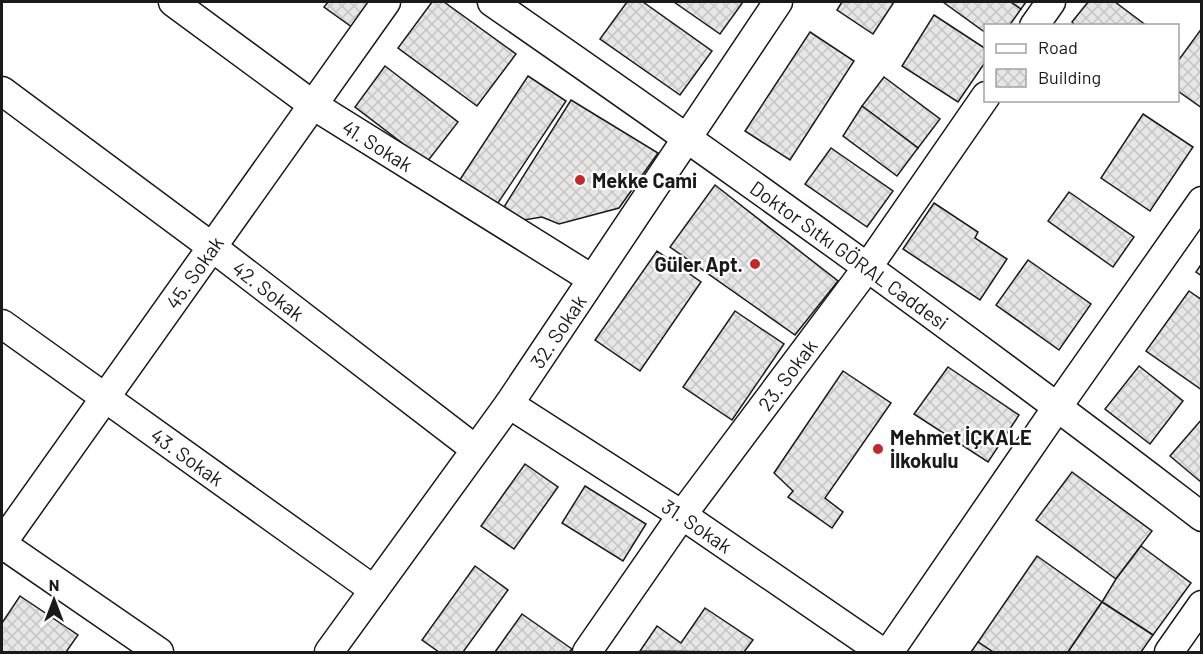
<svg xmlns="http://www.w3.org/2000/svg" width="1203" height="654" font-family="Barlow,sans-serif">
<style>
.building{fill:url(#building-cross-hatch);stroke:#1a1a1a;stroke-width:1.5}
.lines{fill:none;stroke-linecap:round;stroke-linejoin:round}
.minor-casing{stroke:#1a1a1a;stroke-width:31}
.minor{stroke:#fff;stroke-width:28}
.poi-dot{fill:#c62828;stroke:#fff;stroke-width:2}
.labels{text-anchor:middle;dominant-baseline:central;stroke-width:4.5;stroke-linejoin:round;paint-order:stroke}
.street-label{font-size:20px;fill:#1a1a1a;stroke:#fff}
.poi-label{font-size:20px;font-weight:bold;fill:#1a1a1a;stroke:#fff;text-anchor:start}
</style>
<defs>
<pattern id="building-cross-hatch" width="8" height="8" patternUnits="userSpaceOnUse" patternTransform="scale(1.5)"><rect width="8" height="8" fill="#e6e6e6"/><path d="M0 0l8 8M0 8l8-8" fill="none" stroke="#c5c5c5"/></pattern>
</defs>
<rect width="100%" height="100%" fill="#fff"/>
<g class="building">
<path d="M328 2H376L356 30 324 7Z"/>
<path d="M432 2H444L516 54 477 106 398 48Z"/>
<path d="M627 2H643L712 51 680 95 600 39Z"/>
<path d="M674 2H743L720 34Z"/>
<path d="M842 2H894L873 34 837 10Z"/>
<path d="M943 2H1011L1021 9 1009 26H986V33Z"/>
<path d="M1011 2H1026L1021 9Z"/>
<path d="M1088 2H1115L1147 26H1076L1072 22Z"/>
<path d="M934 15 986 49V61L958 102 902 66Z"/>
<path d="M1202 28V108L1178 91V61Z"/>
<path d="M810 32 854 61 790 160 745 131Z"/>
<path d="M385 66 458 122 427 162 355 107Z"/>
<path d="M528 76 566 101 496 206 459 181Z"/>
<path d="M884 77 940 119 918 148 862 106Z"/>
<path d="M571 100 658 153 619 208 559 224 542 217 524 220 504 207Z"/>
<path d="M862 106 918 148 897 176 843 136Z"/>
<path d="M1143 114 1193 147 1150 211 1101 178Z"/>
<path d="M831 148 893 191 867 227 805 184Z"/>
<path d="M715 185 838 281 795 335 670 247Z"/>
<path d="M1069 192 1134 237 1113 267 1048 221Z"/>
<path d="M934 203 978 232 975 238 1007 259 980 300 903 249Z"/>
<path d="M657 251 701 282 640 371 595 340Z"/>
<path d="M1028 260 1091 304 1059 350 996 305Z"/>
<path d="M1202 263V276L1196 272Z"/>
<path d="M1189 291 1202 300V390L1146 351Z"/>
<path d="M735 311 784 344 732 420 683 387Z"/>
<path d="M1139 366 1183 401 1150 444 1105 409Z"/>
<path d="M948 367 1019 415 988 462 914 414Z"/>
<path d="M843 371 891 403 825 498 843 512 832 528 788 497 793 491 774 473Z"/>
<path d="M1202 419V483L1170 456Z"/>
<path d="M525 464 558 487 514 549 481 526Z"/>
<path d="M1072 472 1152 531 1116 579 1036 520Z"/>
<path d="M585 486 646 524 623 561 562 523Z"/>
<path d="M1141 546 1191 583 1153 635 1102 602 1116 579Z"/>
<path d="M1037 556 1102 602 1068 652H993L978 642Z"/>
<path d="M475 566 508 590 463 652H439L422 640Z"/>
<path d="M20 596 78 635 66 652H2V623Z"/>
<path d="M1102 602 1153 635 1141 652H1068Z"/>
<path d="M705 608 753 640 744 652 640 651 657 626 681 643Z"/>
<path d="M522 614 572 649 569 652H495Z"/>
<path d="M978 642 993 652H971Z"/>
</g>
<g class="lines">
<defs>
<g id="minor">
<path id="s1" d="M173 2 313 105 592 279"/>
<path id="s2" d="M492 2C732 168 970 338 1202 517"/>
<path d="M1034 26 1051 2"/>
<path id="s3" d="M2 91 212 247 475 449"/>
<path id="s4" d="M2 324 374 590"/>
<path id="s5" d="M509 404 682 515 882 652"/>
<path id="s6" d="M2 543 386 2"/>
<path d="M2 544 159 652"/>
<path id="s7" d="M329 652 509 404 778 2"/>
<path id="s8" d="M587 652 682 515 867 268 986 96"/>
<path d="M889 652 1058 406 1202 201"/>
<path d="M1169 652 1202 605"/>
</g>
</defs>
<use href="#minor" class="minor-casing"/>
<use href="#minor" class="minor"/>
</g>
<g class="poi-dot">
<circle cx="580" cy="180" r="6"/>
<circle cx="755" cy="264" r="6"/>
<circle cx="878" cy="449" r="6"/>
</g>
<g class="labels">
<g class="street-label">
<text stroke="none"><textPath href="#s1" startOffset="250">41. Sokak</textPath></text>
<text stroke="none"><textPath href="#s2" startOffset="438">Doktor Sıtkı GÖRAL Caddesi</textPath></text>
<text stroke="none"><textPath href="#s6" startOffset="332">45. Sokak</textPath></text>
<text stroke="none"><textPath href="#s3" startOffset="333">42. Sokak</textPath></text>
<text stroke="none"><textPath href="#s7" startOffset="394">32. Sokak</textPath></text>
<text stroke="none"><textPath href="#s8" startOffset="342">23. Sokak</textPath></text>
<text stroke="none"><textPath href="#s4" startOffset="228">43. Sokak</textPath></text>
<text stroke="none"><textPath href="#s5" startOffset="224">31. Sokak</textPath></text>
</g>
<g class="poi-label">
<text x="592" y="180">Mekke Cami</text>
<text x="743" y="264" text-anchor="end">Güler Apt.</text>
<text x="890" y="437">Mehmet İÇKALE<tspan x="890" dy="23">İlkokulu</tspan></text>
</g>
</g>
<rect width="1203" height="654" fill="none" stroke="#1a1a1a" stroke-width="6"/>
<rect x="984" y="24" width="195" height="78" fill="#ffffff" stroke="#a3a3a3" stroke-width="1.5"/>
<rect x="996" y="44" width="30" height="9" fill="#ffffff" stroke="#a3a3a3" stroke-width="1.5"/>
<text x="1038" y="54" font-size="18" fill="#1a1a1a">Road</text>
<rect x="996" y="69" width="30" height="18" fill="url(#building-cross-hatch)" stroke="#a3a3a3" stroke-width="1.5"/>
<text x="1038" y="84" font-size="18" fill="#1a1a1a">Building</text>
<g transform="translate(54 600)" stroke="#ffffff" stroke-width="4.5" paint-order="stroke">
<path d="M0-4.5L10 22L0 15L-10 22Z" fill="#1a1a1a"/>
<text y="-9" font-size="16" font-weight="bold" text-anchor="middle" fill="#1a1a1a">N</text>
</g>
</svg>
